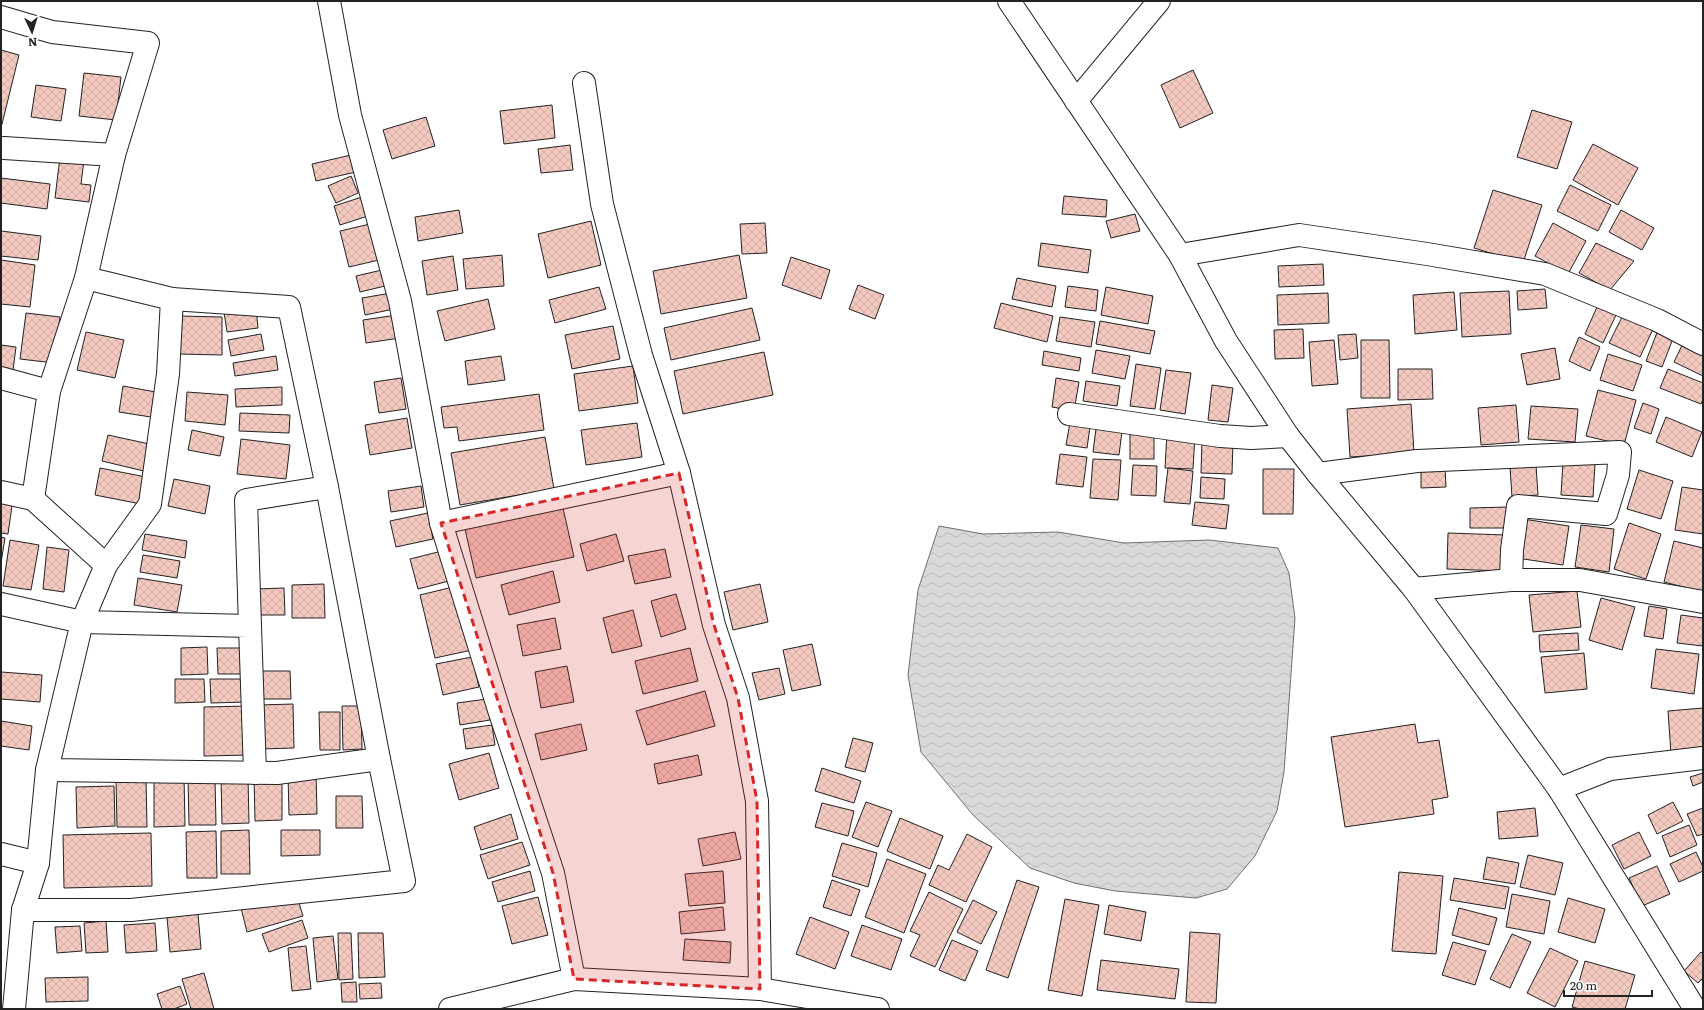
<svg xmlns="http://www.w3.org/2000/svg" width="1704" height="1010" font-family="Literata,serif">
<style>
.water{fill:url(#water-waves);stroke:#6f6f6f}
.building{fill:url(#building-cross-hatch);stroke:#222}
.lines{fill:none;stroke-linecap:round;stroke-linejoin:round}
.minor-casing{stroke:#222;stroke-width:24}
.major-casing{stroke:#222;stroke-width:24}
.minor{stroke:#fff;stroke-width:22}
.major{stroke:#fff;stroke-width:22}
.marked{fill:#d62828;fill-opacity:0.2;stroke:#d62828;stroke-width:3;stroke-dasharray:8 5;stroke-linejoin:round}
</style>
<defs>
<pattern id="water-waves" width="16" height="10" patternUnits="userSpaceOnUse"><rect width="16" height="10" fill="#d9d9d9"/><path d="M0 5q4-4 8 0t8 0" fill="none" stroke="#bababa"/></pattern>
<pattern id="building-cross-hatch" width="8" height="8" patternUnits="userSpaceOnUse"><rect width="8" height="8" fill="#f3c9c0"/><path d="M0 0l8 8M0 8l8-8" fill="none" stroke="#d0aca5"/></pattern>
</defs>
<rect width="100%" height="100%" fill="#fff"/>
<path class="water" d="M939 526 983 534 1058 532 1124 543 1209 540 1278 548 1289 573 1295 618 1284 772 1277 811 1255 856 1227 889 1196 898 1115 891 1074 883 1030 868 973 815 921 752 908 675 918 590Z"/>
<g class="building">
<path d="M1 50 19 55 1 128Z"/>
<path d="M1193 70 1213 113 1180 128 1161 85Z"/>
<path d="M84 73 121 77 116 120 79 116Z"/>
<path d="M36 85 66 89 61 121 31 117Z"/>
<path d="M552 105 555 138 504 144 500 111Z"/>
<path d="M1532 110 1572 122 1557 169 1517 157Z"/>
<path d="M426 117 435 146 392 159 383 130Z"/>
<path d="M1593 144 1638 168 1618 205 1573 180Z"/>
<path d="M570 145 573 170 541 173 538 149Z"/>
<path d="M351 155 356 172 316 181 312 164Z"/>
<path d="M60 157 84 160 81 184 91 185 89 202 55 198Z"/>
<path d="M351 176 358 193 336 203 328 186Z"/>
<path d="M1 178 50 184 47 209 1 203Z"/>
<path d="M1570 185 1611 205 1598 231 1557 211Z"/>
<path d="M1493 190 1542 205 1523 263 1474 248Z"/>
<path d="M1064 196 1107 200 1106 217 1062 214Z"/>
<path d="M362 197 368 216 340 225 334 206Z"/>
<path d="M459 210 463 233 418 241 415 217Z"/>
<path d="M1621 210 1654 228 1642 250 1609 232Z"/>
<path d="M1135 214 1140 231 1111 238 1106 221Z"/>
<path d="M591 221 601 265 548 278 538 234Z"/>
<path d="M765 223 767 253 742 254 740 224Z"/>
<path d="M1553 223 1586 241 1568 274 1535 256Z"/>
<path d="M370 224 379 260 349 267 340 231Z"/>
<path d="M1 231 41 236 38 260 1 256Z"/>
<path d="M1041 243 1091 250 1088 273 1038 266Z"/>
<path d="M1596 243 1634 261 1610 290 1579 273Z"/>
<path d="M502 255 504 286 466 289 463 259Z"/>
<path d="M739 255 747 298 661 314 653 271Z"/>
<path d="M453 256 458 290 427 295 422 261Z"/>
<path d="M791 257 830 270 821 299 782 285Z"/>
<path d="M1 260 35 265 30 307 1 304Z"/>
<path d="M1323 264 1324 285 1279 287 1278 266Z"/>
<path d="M382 270 385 286 360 292 356 276Z"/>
<path d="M1017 278 1056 286 1052 307 1012 299Z"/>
<path d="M858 285 884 295 875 319 849 309Z"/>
<path d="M1068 286 1098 290 1096 311 1065 307Z"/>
<path d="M599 287 606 309 555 323 549 300Z"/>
<path d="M1106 287 1153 296 1148 324 1101 315Z"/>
<path d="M1545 289 1547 308 1518 310 1517 291Z"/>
<path d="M1509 291 1511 334 1462 337 1460 293Z"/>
<path d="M1454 292 1457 330 1415 334 1413 295Z"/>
<path d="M391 293 394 309 365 315 362 298Z"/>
<path d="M1328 293 1329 323 1278 325 1277 295Z"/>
<path d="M488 299 495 329 445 341 437 311Z"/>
<path d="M1001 303 1053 316 1047 342 994 328Z"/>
<path d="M1597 307 1616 315 1603 343 1585 334Z"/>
<path d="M256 308 258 328 227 332 224 312Z"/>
<path d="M752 308 760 340 671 360 664 328Z"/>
<path d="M26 313 60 317 54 363 20 359Z"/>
<path d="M1624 313 1654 327 1640 357 1609 343Z"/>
<path d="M397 315 400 338 366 343 363 320Z"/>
<path d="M180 316 222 317V355L179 354Z"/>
<path d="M1060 317 1095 322 1091 347 1056 341Z"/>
<path d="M1100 321 1155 331 1150 354 1096 344Z"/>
<path d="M613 326 620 359 572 369 565 335Z"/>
<path d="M1303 329 1304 358 1275 359 1274 330Z"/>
<path d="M1658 330 1674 336 1662 367 1646 361Z"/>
<path d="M86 332 124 340 115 378 77 370Z"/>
<path d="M261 334 264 350 231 356 228 340Z"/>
<path d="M1356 334 1358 358 1340 360 1338 335Z"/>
<path d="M1579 337 1600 347 1590 371 1569 361Z"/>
<path d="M1686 337 1703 346V376L1674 362Z"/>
<path d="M1334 340 1338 384 1312 386 1309 342Z"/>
<path d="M1361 340H1389L1390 398H1361Z"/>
<path d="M1 345 16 347 13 370 1 369Z"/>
<path d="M1555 348 1560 379 1527 385 1521 354Z"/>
<path d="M1096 350 1130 356 1125 379 1092 373Z"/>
<path d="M1044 351 1081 358 1079 371 1042 365Z"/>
<path d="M764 352 773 395 683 414 674 371Z"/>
<path d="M1608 354 1642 365 1633 391 1600 380Z"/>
<path d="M276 356 278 370 235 376 233 363Z"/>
<path d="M501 356 505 380 468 385 465 361Z"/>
<path d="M1136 364 1161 368 1155 409 1130 406Z"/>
<path d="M633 366 638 403 579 411 574 374Z"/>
<path d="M1398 369H1432L1433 399 1398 400Z"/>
<path d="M1668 369 1703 383V399L1701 404 1660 388Z"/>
<path d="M1166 370 1191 373 1185 414 1160 410Z"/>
<path d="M401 378 406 409 379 413 374 382Z"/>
<path d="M1056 378 1079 382 1074 411 1052 407Z"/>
<path d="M1086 381 1120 386 1117 406 1083 401Z"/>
<path d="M1212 385 1233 388 1228 422 1208 420Z"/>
<path d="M123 386 161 393 157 418 119 412Z"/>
<path d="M282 387V405L236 407 235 389Z"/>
<path d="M1598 390 1636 400 1624 445 1586 436Z"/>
<path d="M187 392 228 395 225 425 185 421Z"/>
<path d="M539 394 544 430 459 441 457 427 444 428 441 407Z"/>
<path d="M1643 403 1659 409 1651 434 1634 428Z"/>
<path d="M1411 404 1414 453 1350 457 1347 409Z"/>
<path d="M1516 405 1519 442 1481 445 1478 408Z"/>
<path d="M1531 406 1578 409 1575 442 1528 439Z"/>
<path d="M240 413 290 415 289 433 239 431Z"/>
<path d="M1071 417 1091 420 1087 448 1066 445Z"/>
<path d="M1666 417 1702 432 1692 457 1656 442Z"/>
<path d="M407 418 412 448 370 455 365 425Z"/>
<path d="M1097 421 1123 424 1119 455 1093 452Z"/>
<path d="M637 423 642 457 586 465 581 430Z"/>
<rect x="1130" y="428" width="24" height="31"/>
<path d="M192 430 224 437 220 456 188 450Z"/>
<path d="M1167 433 1195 435 1193 469 1165 468Z"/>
<path d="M108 435 154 445 148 472 102 461Z"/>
<path d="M545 437 554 489 460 505 451 453Z"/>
<path d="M241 439 290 445 286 479 237 474Z"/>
<path d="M1202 441H1233L1232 474 1201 473Z"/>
<path d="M1060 454 1087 457 1083 487 1056 484Z"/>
<path d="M1093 459 1121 460 1118 500 1090 498Z"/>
<path d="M1563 462 1595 464 1593 497 1561 495Z"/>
<path d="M1133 465 1157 466 1156 496 1131 495Z"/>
<path d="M1536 465 1538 495 1512 497 1510 467Z"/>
<path d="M100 468 146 477 141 504 95 495Z"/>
<path d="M1168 468 1193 471 1190 504 1164 502Z"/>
<path d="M1445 468 1446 487 1421 488V469Z"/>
<path d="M1263 469H1294L1293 514H1263Z"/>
<path d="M1639 470 1673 481 1661 519 1627 509Z"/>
<path d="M1201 477 1225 479 1224 499 1200 498Z"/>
<path d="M174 479 210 486 205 514 168 506Z"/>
<path d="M421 486 424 507 391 512 388 491Z"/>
<path d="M1682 487 1703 490V534L1675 530Z"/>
<path d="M1 497 13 499 8 534 1 533Z"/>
<path d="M1195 502 1229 505 1226 529 1192 525Z"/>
<path d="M1508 507V528H1470V508Z"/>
<path d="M563 508 574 557 476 578 465 529Z"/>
<path d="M428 513 433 539 396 547 390 521Z"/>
<path d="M1523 519 1569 526 1563 565 1517 558Z"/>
<path d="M1629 523 1661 534 1646 579 1614 569Z"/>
<path d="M1581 525 1614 529 1609 572 1575 567Z"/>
<path d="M1448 533 1505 535 1504 571 1447 569Z"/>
<path d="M145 534 187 541 185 558 142 550Z"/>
<path d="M616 534 624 561 587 571 580 544Z"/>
<path d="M1 537 5 538 1 563Z"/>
<path d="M10 540 39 545 31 590 3 586Z"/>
<path d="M1674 541 1703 548V592L1664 582Z"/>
<path d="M47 547 69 550 64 592 43 589Z"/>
<path d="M665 549 671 577 635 584 628 556Z"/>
<path d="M442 551 449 581 418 589 410 559Z"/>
<path d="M143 555 180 561 177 578 140 572Z"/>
<path d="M553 571 560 602 509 615 501 585Z"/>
<path d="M138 578 182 585 177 612 134 605Z"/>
<path d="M324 584 325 618H292V585Z"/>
<path d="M760 584 768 622 733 630 724 592Z"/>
<path d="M457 586 472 650 435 658 420 595Z"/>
<path d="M284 588 285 615H255V589Z"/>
<path d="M1577 591 1581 627 1533 632 1529 595Z"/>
<path d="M676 594 686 629 661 637 651 601Z"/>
<path d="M1601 598 1635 607 1622 650 1589 640Z"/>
<path d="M1649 606 1667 609 1663 639 1644 636Z"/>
<path d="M633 610 642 646 612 653 603 618Z"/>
<path d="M1681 615 1703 618V646L1677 643Z"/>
<path d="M555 618 561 649 523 656 517 625Z"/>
<path d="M1578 633 1579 650 1540 652 1539 635Z"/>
<path d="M812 644 821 685 792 691 783 650Z"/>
<path d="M207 647 208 674 181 675V648Z"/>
<path d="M217 648H245L246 674H218Z"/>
<path d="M690 648 698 681 643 694 635 661Z"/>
<path d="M1656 649 1699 654 1694 694 1651 688Z"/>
<path d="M1584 653 1587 689 1545 693 1541 657Z"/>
<path d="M472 657 479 687 443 695 436 664Z"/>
<path d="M567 666 574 702 541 708 535 672Z"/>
<path d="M779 668 785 694 759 700 752 673Z"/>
<path d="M257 671H290L291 699H257Z"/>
<path d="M1 672 42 675 40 702 1 699Z"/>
<path d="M175 679H204L205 702 175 703Z"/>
<path d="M210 679H247V702L211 703Z"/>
<path d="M705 691 715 726 647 745 636 711Z"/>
<path d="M487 699 490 720 460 725 457 703Z"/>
<path d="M293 704 294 748 260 749 259 705Z"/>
<path d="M248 706 249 755 204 756V707Z"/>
<path d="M342 706H361L362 749 343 750Z"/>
<path d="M1703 708V751L1671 754 1668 711Z"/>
<path d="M319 712H340V750H320Z"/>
<path d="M1 721 32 726 29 750 1 746Z"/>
<path d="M581 724 587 750 541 760 535 734Z"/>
<path d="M1415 724 1418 743 1439 740 1448 797 1432 800 1434 814 1345 827 1331 737Z"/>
<path d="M492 725 495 745 466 749 463 729Z"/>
<path d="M853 738 873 743 865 772 845 767Z"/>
<path d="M489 753 499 788 459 800 449 764Z"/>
<path d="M698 755 702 775 658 784 654 764Z"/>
<path d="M822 768 861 781 854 803 815 791Z"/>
<path d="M316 773 317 814 289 815 288 774Z"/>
<path d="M1703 773V782L1693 786 1690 777Z"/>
<path d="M154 775H184L185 826 154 827Z"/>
<path d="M282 776V820L255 821 254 777Z"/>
<path d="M248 777 249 823 222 824 221 778Z"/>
<path d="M188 778H215L216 825H189Z"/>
<path d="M116 780H146L147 827H117Z"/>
<path d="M114 786 115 826 77 828 76 787Z"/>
<path d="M336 796H362L363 828H336Z"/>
<path d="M866 802 892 811 878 847 852 837Z"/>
<path d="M1673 802 1683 821 1657 834 1648 815Z"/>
<path d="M822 803 854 811 848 836 815 827Z"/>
<path d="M1535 808 1538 836 1499 839 1497 812Z"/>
<path d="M1703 808V834L1697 836 1687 814Z"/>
<path d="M511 814 518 839 481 850 474 827Z"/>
<path d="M900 818 943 836 930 869 887 851Z"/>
<path d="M1689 825 1697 845 1670 857 1662 836Z"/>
<path d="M249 830 250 874H221V831Z"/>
<path d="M281 830H320V855L281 856Z"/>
<path d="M216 831 217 878H187L186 832Z"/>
<path d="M735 832 741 859 703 866 698 839Z"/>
<path d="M1639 832 1651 856 1624 869 1612 845Z"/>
<path d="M151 833 152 886 64 888 63 835Z"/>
<path d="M967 834 992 847 966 902 929 885 938 865 949 870Z"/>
<path d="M522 842 530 865 488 879 480 855Z"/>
<path d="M842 843 877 853 868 887 832 876Z"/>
<path d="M1696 852 1703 867V871L1679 882 1670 864Z"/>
<path d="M1528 855 1563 863 1555 895 1520 887Z"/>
<path d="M1487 857 1519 863 1515 884 1483 879Z"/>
<path d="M887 859 926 874 904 933 865 917Z"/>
<path d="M1657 866 1670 894 1642 906 1629 878Z"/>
<path d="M530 871 535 891 498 902 492 882Z"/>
<path d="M723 871 725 903 689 906 685 874Z"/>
<path d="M1399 872 1443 876 1436 954 1392 951Z"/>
<path d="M1454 878 1509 887 1505 909 1450 900Z"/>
<path d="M832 880 860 890 851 916 823 907Z"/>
<path d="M1017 880 1039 887 1008 978 986 970Z"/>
<path d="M929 892 963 909 935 967 910 956 920 935 910 931Z"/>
<path d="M296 893 303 916 247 932 241 908Z"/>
<path d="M1512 894 1550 901 1544 934 1506 927Z"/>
<path d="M538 897 548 935 512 944 502 906Z"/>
<path d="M1568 898 1605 909 1595 943 1558 932Z"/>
<path d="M1065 899 1099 905 1082 996 1048 990Z"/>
<path d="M973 900 997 912 981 944 957 932Z"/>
<path d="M1109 905 1146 912 1141 941 1104 934Z"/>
<path d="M723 907 725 930 681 934 679 912Z"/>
<path d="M1459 908 1497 918 1489 945 1452 935Z"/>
<path d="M198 914 201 949 170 952 167 917Z"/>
<path d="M810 917 849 932 835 969 796 954Z"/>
<path d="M302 920 308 938 269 952 262 934Z"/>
<path d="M106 921 108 952 86 953 84 923Z"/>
<path d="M155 923 157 951 126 953 124 925Z"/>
<path d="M862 925 902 939 891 970 851 956Z"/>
<path d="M80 926 82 951 57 953 55 927Z"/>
<path d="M1190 932 1220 934 1216 1003 1186 1002Z"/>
<path d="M338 933H351L353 979 339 980Z"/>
<path d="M358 933H383L385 977 359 978Z"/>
<path d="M1512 934 1531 942 1510 988 1490 979Z"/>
<path d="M333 936 338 979 317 982 313 938Z"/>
<path d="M685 939 731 942 730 963 683 960Z"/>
<path d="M952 940 978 951 965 981 939 970Z"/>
<path d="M1453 942 1486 951 1475 985 1442 975Z"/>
<path d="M306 946 311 989 292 991 288 948Z"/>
<path d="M1550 948 1578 961 1555 1007 1527 993Z"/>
<path d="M1701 952 1703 954V978L1698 983 1684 971Z"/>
<path d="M1101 960 1179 969 1175 999 1097 990Z"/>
<path d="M1585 961 1635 975 1625 1009H1580L1572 1007Z"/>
<path d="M204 973 214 1009H191L182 979Z"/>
<path d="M88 977V1001L46 1002 45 978Z"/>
<path d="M356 982 357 1002H342L341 983Z"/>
<path d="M381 983 382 998 360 999 359 984Z"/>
<path d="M180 986 187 1004 174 1009H162L157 994Z"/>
</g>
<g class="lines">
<defs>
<g id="minor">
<path d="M329 1 350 115 400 301 441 523 499 710 553 873 574 979"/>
<path d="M1 17 52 32 148 43 114 155"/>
<path d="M584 83 602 204 641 355 679 473 714 625 738 698 757 801 760 989"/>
<path d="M1076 101 1159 1"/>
<path d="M4 148 114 155 86 278 49 391"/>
<path d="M1180 255 1299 235 1427 254 1545 274 1657 320 1703 344"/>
<path d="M86 278 172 299 168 374 150 504 106 565"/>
<path d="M172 299 289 307 327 487 379 759"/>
<path d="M1 378 49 391 33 499"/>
<path d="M1069 414 1220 436 1251 438 1288 436"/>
<path d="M1318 474 1417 461 1620 452 1618 475 1606 514 1518 506 1512 550 1511 580"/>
<path d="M1 492 33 499 106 565 82 622 250 626 255 773"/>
<path d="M441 523 679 473"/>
<path d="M1414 589 1511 580H1580L1703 602"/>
<path d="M1 604 82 622 47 770 277 773 379 759 404 881 131 910H23L38 863 1 854"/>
<path d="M250 626 246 500 327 487"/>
<path d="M1559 789 1610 769 1703 758"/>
<path d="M38 863 47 770"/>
<path d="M14 1009 23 910"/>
</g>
<g id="major">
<path d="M1009 1 1180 255 1226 341 1288 436 1318 474 1414 589 1559 789 1695 1009"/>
<path d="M450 1009 574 979 760 989 878 1009"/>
</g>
</defs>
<use href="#minor" class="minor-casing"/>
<use href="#major" class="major-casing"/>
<use href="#minor" class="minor"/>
<use href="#major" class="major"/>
</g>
<path class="marked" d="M679 473 714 625 738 698 757 801 760 989 574 979 553 873 441 523Z"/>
<rect width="1704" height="1010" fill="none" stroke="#222222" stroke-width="4"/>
<g transform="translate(32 32) rotate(176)" stroke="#ffffff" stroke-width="3" paint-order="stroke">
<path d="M0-3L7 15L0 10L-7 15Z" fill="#222222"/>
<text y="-6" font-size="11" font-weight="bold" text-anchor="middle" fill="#222222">N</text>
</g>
<path d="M1564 990v6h88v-6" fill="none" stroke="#222222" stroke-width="2"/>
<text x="1570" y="990" font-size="12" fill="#222222" stroke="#ffffff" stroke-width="3" paint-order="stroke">20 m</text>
</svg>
